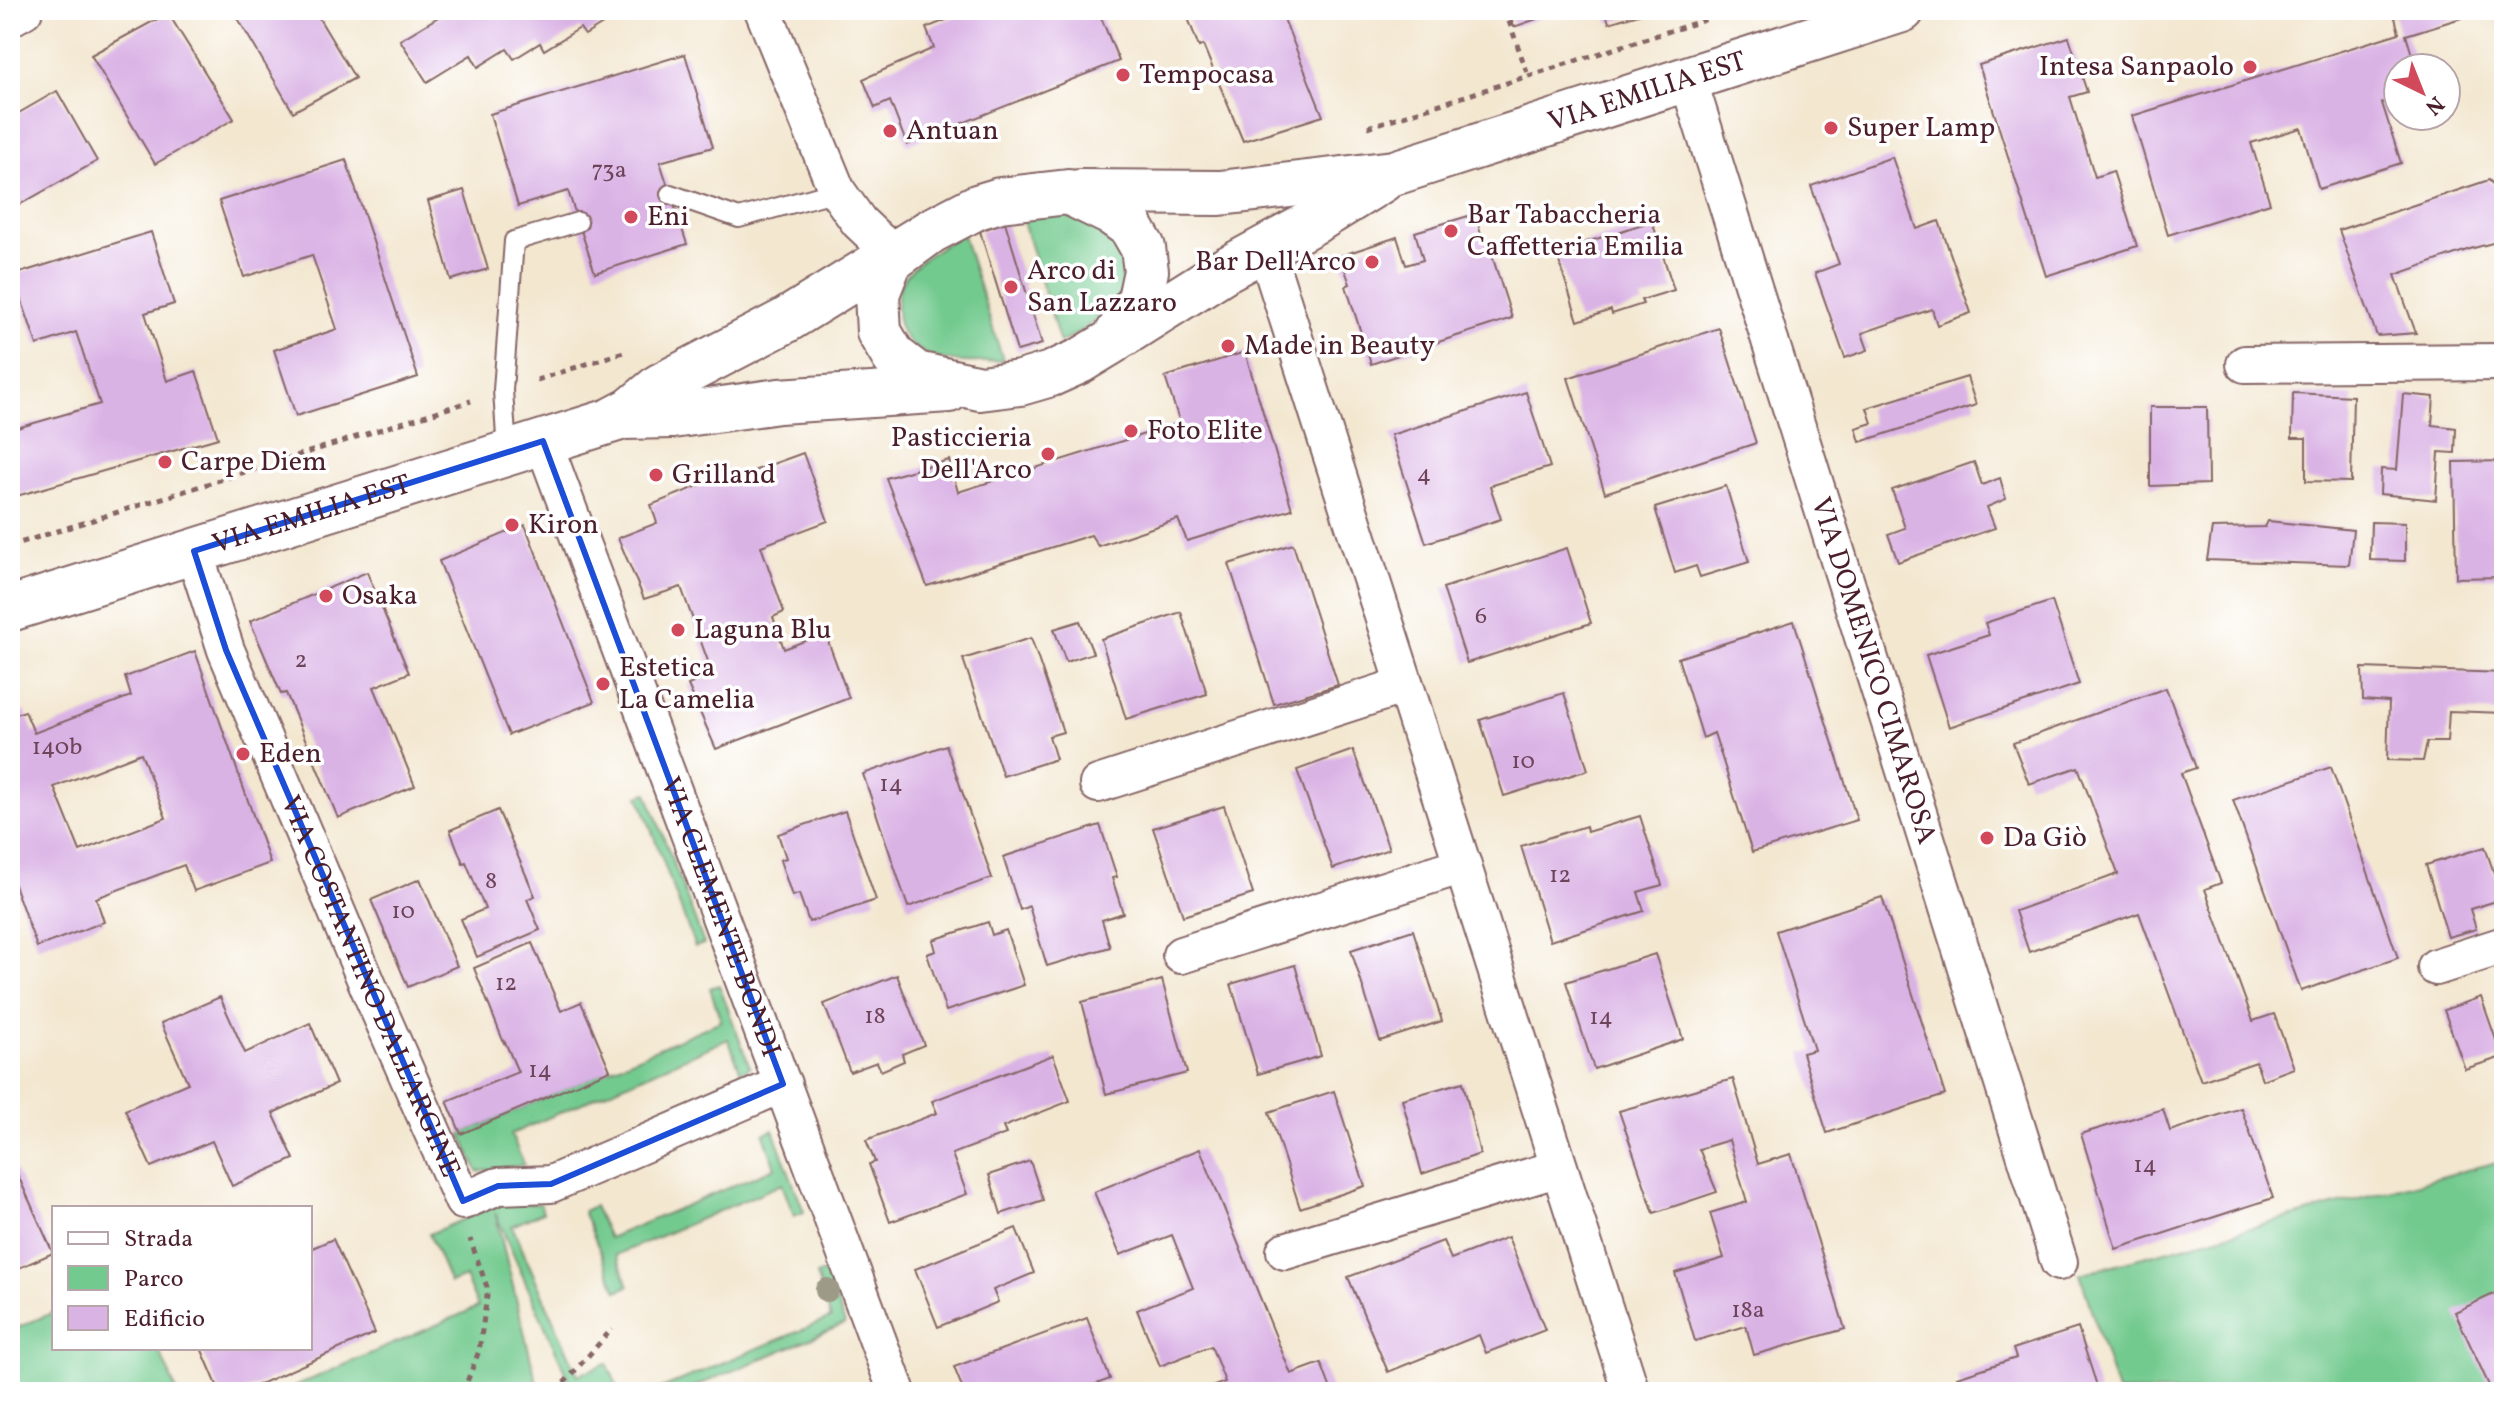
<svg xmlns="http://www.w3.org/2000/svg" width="2514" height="1402" font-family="Vollkorn,serif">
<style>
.green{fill:#73ca8f;stroke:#5e745d;stroke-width:2}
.building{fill:#dab3e5;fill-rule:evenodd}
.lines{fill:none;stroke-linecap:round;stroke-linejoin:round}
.service-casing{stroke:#856565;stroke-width:22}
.minor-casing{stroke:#856565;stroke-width:40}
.secondary-casing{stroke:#856565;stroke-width:48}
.path{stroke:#856565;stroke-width:5;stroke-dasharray:6 6;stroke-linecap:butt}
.service{stroke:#fff;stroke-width:18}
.minor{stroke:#fff;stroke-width:36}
.secondary{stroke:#fff;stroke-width:44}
.tree{fill:#9e9a88}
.marked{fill:none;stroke:#1d4ed8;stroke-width:6;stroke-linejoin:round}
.poi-dot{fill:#d1495b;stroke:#fff;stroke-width:3}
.labels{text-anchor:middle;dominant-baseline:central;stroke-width:7;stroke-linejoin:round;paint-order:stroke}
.number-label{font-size:24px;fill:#6e445a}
.poi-label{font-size:28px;fill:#4a1f2b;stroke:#fff;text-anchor:start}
.street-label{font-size:28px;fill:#4a1f2b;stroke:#fff}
</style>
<rect width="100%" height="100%" fill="#fff"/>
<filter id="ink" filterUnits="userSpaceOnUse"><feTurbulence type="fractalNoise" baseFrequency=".0125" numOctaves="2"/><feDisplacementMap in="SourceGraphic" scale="16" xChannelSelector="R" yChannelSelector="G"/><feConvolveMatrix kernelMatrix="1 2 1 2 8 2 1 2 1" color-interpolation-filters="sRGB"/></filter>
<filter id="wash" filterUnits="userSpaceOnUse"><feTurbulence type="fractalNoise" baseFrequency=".006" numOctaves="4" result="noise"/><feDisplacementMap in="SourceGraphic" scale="32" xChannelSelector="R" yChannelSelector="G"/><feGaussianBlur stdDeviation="1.8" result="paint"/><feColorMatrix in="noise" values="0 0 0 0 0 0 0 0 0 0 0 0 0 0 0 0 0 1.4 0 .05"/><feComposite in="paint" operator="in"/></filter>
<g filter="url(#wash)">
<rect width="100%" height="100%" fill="#f3e7d0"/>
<g class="green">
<path d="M1021 215H1070L1121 241C1122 253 1128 273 1124 285 1115 311 1083 331 1060 343Z"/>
<path d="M962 233 1003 360C961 366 897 363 897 308 897 297 898 288 904 279 917 259 943 246 962 233Z"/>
<path d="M647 793 704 944 695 947 639 796Z"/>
<path d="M719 985 750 1067 741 1072 728 1039 511 1134 524 1165 478 1172 461 1134 721 1021 710 988Z"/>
<path d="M773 1130 804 1212 794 1216 782 1184 616 1255 629 1286 617 1291 583 1211 594 1206 609 1238 775 1168 764 1134Z"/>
<path d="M2504 1160V1392H2117L2080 1274Z"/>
<path d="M502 1203 540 1204 543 1212 512 1226 578 1375 607 1363 620 1392H574L495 1213 539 1392H282L478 1307 465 1277 450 1283 429 1234Z"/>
<path d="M826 1271 845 1324 682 1392H652L831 1318 816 1275Z"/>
<path d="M54 1312V1348H158L177 1392H10V1331Z"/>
</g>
<g id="blocks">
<g class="building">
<path d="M233 10H314L355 78 293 112Z"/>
<path d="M450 10H625L585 35 580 28 544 50 540 43 514 59 507 49 478 67 471 55 427 82 400 40Z"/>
<path d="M971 10H1098L1119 61 907 145 890 101 875 108 863 79 934 48 926 28Z"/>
<path d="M1185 10H1261L1265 21 1282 14 1323 116 1243 141 1203 45 1199 47Z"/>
<path d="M1508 10H1562L1514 27Z"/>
<path d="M1605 10H1648V11L1609 23Z"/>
<path d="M2393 10 2484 11 2406 35 2416 68H2398V98L2382 103 2401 163 2319 189 2301 128 2251 143 2270 203 2168 235 2132 116 2399 33Z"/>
<path d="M2494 10H2504V40H2503Z"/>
<path d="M168 13 234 119 155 164 91 55Z"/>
<path d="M2069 37 2087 92 2070 97 2095 177 2113 171 2137 246 2046 276 1979 65Z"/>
<path d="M685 54 713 147 660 162 687 244 595 273 568 191 518 206 490 114Z"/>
<path d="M57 91 97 161 10 210V118Z"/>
<path d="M1892 157 1917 229 1939 221 1971 313 1937 325 1932 309 1862 333 1868 350 1845 358 1815 273 1839 264 1811 186Z"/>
<path d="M346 160 418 377 296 416 274 350 337 329 312 255 244 277 219 201Z"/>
<path d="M2489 180 2504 196V240L2470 249 2395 275 2416 333 2377 336 2339 230Z"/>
<path d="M464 190 488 269 451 280 428 201Z"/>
<path d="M1475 214 1483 241 1487 240 1512 318 1371 364 1346 286 1350 284 1340 256 1397 237 1406 265 1423 260 1415 232Z"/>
<path d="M1652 221 1674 290 1641 300 1643 304 1612 314 1611 310 1578 321 1556 252Z"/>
<path d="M1005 222 1042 344 1017 351 980 231Z"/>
<path d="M151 232 174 304 145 313 167 381 196 371 218 438 10 498V430L100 404 76 332 37 345 13 275Z"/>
<path d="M1719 328 1756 443 1605 493 1568 378Z"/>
<path d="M1245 352 1292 509 1187 541 1178 519 1098 546 1091 535 927 586 886 478 949 460 958 492 1180 423 1165 377Z"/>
<path d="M1967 377 1976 405 1860 442 1856 428 1872 423 1867 408Z"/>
<path d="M1526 392 1550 467 1490 486 1501 519 1426 543 1391 435Z"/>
<path d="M2293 393 2353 396 2351 482 2306 481V438H2292Z"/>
<path d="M2403 394 2434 397 2432 425 2456 428 2455 453 2439 452 2436 500 2380 494 2381 469 2397 470Z"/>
<path d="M2150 407H2207L2208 484 2150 486Z"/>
<path d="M803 453 828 521 761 546 784 612 773 617 784 649 825 633 849 698 716 749 688 685 713 675 681 587 644 599 618 538 657 523 651 505 733 472 737 477Z"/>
<path d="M2504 461V577L2456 578 2454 462Z"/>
<path d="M1974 462 1982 485 2000 478 2006 499 1987 507 1995 528 1898 562 1888 534 1905 528 1892 490Z"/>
<path d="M1726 486 1749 562 1700 577 1696 566 1675 573 1655 508Z"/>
<path d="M2268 521 2353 530 2349 565 2207 560 2212 528 2265 527Z"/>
<path d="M2371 522 2405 523V561L2370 560Z"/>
<path d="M525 525 594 702 509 735 439 561Z"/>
<path d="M1293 544 1338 685 1274 704 1229 564Z"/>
<path d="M1567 548 1591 623 1467 663 1443 588Z"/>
<path d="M367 572 409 673 374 687 415 786 338 818 286 693 281 694 250 621Z"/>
<path d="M2052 601 2079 684 1949 727 1926 655 1989 635 1985 623Z"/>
<path d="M1181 612 1207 694 1126 719 1101 639Z"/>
<path d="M1080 621 1093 653 1066 662 1054 629Z"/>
<path d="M1794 621 1857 820 1752 852 1714 733 1703 738 1678 658Z"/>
<path d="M1031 638 1063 732 1049 736 1056 759 1003 776 963 659Z"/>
<path d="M195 651 270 863 194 891 184 865 96 898 104 922 37 947 10 874V716L25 711 34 733 131 696 125 677ZM141 753 166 818 80 851 54 787Z"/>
<path d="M2362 668 2504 673V713L2449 711 2447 742H2427L2423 761 2387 760 2389 702 2363 700Z"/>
<path d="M2166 688 2196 768 2181 773 2221 883 2205 889 2253 1021 2274 1014 2294 1068 2262 1080 2256 1062 2201 1081 2139 913 2029 952 2015 911 2118 874 2078 767 2029 784 2013 743Z"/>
<path d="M1564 693 1588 770 1504 796 1480 720Z"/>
<path d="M946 745 992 878 908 907 863 774Z"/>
<path d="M1353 750 1389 849 1333 869 1297 770Z"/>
<path d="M2331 767 2398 958 2301 991 2233 800Z"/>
<path d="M1224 806 1253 894 1183 916 1153 828Z"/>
<path d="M498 810 535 896 527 899 540 930 477 957 461 919 485 909 466 862 463 863 450 830Z"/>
<path d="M845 811 876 900 809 922 799 894 792 896 780 860 786 858 778 834Z"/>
<path d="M1640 816 1662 885 1638 892 1644 911 1550 941 1521 846 1586 826 1587 832Z"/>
<path d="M1100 825 1117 877 1112 878 1123 913 1102 920 1110 947 1047 966 1029 906 1020 910 1003 857Z"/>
<path d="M2485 847 2503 899 2470 909 2476 929 2448 937 2426 865Z"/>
<path d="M420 879 457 966 408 987 371 900Z"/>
<path d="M1882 897 1945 1095 1827 1133 1802 1053 1814 1050 1776 931Z"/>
<path d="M988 922 992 935 1006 930 1024 985 946 1011 927 954 936 951 933 940Z"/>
<path d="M1413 930 1442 1021 1380 1041 1351 950Z"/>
<path d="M532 943 561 1011 581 1002 610 1070 461 1134 447 1101 518 1072 505 1042 504 1043 474 968Z"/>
<path d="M1655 954 1683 1039 1594 1069 1566 982Z"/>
<path d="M1295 965 1321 1056 1258 1074 1231 984Z"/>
<path d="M897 975 924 1045 902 1054 904 1061 881 1071 877 1062 850 1072 824 1004Z"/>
<path d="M1162 980 1187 1073 1106 1094 1082 1002Z"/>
<path d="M220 997 245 1053 310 1023 336 1084 273 1113 294 1159 232 1186 212 1141 151 1167 125 1110 188 1083 161 1023Z"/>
<path d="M2481 997 2502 1057 2465 1069 2444 1010Z"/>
<path d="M1053 1055 1070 1101 1003 1127 1006 1134 952 1154 967 1194 890 1222 869 1164 875 1162 866 1140 937 1113 932 1101Z"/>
<path d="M1733 1079 1758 1164 1791 1154 1845 1329 1754 1355 1746 1326 1695 1341 1675 1273 1724 1258 1710 1213 1747 1202 1729 1140 1699 1149 1717 1192 1654 1213 1619 1111Z"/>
<path d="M1463 1082 1480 1154 1422 1174 1402 1099Z"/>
<path d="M1334 1091 1365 1186 1300 1208 1269 1112Z"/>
<path d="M2241 1108 2273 1198 2116 1249 2081 1134 2163 1109 2170 1131Z"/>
<path d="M1200 1149 1291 1374 1321 1363 1332 1392H1213L1211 1387 1225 1382 1211 1346 1160 1366 1137 1310 1193 1288 1172 1235 1120 1255 1094 1192Z"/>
<path d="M10 1158 53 1253 10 1272Z"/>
<path d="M1030 1161 1043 1200 1001 1214 989 1175Z"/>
<path d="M1016 1228 1034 1273 993 1290 998 1302 938 1327 915 1269Z"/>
<path d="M1508 1237 1545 1330 1486 1353 1479 1335 1388 1372 1348 1277 1443 1241 1451 1259Z"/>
<path d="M333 1239 375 1333 242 1392H220L201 1348H310V1249Z"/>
<path d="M2504 1289V1392H2492L2455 1312Z"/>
<path d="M1087 1318 1110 1379 1075 1392H964L954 1367Z"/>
<path d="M2078 1328 2099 1392H1962L1957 1377 2016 1358 2013 1349Z"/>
</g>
</g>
</g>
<g filter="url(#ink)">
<use href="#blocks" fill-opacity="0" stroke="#856565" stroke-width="2"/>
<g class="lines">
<defs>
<g id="service">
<path d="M670 194 739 218 837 191"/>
<path d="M507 453 503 390 514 241 578 222"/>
</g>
<g id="minor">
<path d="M763 10 837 191 859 222 879 241 897 252"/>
<path d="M10 18 24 10"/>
<path id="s1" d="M1688 79 2059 1262"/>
<path d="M1265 247 1631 1392"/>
<path d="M2245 364 2504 362"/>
<path id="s2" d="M543 441 897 1392"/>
<path id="s3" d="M194 551 226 650 372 995 463 1201 498 1186 551 1184 783 1084"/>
<path d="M1098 784 1405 685"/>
<path d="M1181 955 1463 865"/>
<path d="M2436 967 2504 945"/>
<path d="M1285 1251 1559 1168"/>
</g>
<g id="secondary">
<path id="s4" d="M1079 192 1220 193 1394 173 1902 10"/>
<path d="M1122 335 1225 270 1317 220 1382 180"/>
<path d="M614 419 631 410 660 386 785 321 931 231 977 207 1000 200 1068 192 1113 214 1131 227 1143 248 1146 271 1140 299 1113 341 1080 361 1051 374 1020 383 980 388 916 374 894 357 879 332 877 294 890 261 931 231"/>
<path id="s5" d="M10 609 623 417 672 416 779 401 949 390"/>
</g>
</defs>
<use href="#service" class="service-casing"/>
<use href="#minor" class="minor-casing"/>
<use href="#secondary" class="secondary-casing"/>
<g class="path">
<path d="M1505 10 1529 78"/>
<path d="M1368 127 1736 10"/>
<path d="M537 380 627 351"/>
<path d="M10 546 471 401"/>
<path d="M463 1392 479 1351 487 1296V1287L470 1239"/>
<path d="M556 1392 612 1329"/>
</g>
<use href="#service" class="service"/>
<use href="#minor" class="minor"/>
<use href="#secondary" class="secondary"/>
</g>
<circle class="tree" cx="827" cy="1290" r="12"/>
</g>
<path class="marked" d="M543 441 783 1084 551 1184 498 1186 463 1201 226 650 194 551Z"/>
<g class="poi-dot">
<circle cx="2250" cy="67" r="8"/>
<circle cx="1123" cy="75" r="8"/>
<circle cx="1831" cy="128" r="8"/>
<circle cx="890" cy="131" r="8"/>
<circle cx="631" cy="217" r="8"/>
<circle cx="1451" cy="231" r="8"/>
<circle cx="1372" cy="262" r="8"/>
<circle cx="1011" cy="287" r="8"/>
<circle cx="1228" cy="346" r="8"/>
<circle cx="1131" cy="431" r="8"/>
<circle cx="1048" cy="454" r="8"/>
<circle cx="165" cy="462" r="8"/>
<circle cx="656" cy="475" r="8"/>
<circle cx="512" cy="525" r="8"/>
<circle cx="326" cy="596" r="8"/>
<circle cx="678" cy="630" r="8"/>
<circle cx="603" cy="684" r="8"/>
<circle cx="243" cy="754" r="8"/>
<circle cx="1987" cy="838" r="8"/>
</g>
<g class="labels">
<g class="number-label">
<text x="609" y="171">73a</text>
<text x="1424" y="475">4</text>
<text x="1481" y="617">6</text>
<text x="301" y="661">2</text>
<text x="57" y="748">140b</text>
<text x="1523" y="762">10</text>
<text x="891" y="785">14</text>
<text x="1560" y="876">12</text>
<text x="491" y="882">8</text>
<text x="403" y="912">10</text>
<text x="506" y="984">12</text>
<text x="875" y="1017">18</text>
<text x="1601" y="1018">14</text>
<text x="540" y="1071">14</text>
<text x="2145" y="1166">14</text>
<text x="1748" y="1311">18a</text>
</g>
<g class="poi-label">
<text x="2234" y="67" text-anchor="end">Intesa Sanpaolo</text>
<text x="1139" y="75">Tempocasa</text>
<text x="1847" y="128">Super Lamp</text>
<text x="906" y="131">Antuan</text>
<text x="1467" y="215">Bar Tabaccheria<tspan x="1467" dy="32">Caffetteria Emilia</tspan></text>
<text x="647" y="217">Eni</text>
<text x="1356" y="262" text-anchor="end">Bar Dell'Arco</text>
<text x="1027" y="271">Arco di<tspan x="1027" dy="32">San Lazzaro</tspan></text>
<text x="1244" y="346">Made in Beauty</text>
<text x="1147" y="431">Foto Elite</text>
<text x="1032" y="438" text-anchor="end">Pasticcieria<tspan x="1032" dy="32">Dell'Arco</tspan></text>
<text x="181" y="462">Carpe Diem</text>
<text x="672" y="475">Grilland</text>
<text x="528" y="525">Kiron</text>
<text x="342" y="596">Osaka</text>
<text x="694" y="630">Laguna Blu</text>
<text x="619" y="668">Estetica<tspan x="619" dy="32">La Camelia</tspan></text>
<text x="259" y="754">Eden</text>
<text x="2003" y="838">Da Giò</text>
</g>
<g class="street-label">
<text stroke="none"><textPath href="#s4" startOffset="582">VIA EMILIA EST</textPath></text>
<text stroke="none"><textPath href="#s5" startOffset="316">VIA EMILIA EST</textPath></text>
<text stroke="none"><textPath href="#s1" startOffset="620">VIA DOMENICO CIMAROSA</textPath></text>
<text stroke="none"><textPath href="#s2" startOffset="508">VIA CLEMENTE BONDI</textPath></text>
<text stroke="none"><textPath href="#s3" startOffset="470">VIA COSTANTINO DALL'ARGINE</textPath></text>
</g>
</g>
<rect width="2514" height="1402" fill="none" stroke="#fff" stroke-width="40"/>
<rect x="52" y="1206" width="260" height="144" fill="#ffffff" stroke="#b7a5aa" stroke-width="2"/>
<rect x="68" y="1232" width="40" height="12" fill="#ffffff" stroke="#b7a5aa" stroke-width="2"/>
<text x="124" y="1246" font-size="24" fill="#4a1f2b">Strada</text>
<rect x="68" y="1266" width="40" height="24" fill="#73ca8f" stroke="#b7a5aa" stroke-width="2"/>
<text x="124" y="1286" font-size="24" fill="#4a1f2b">Parco</text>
<rect x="68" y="1306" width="40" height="24" fill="#dab3e5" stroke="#b7a5aa" stroke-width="2"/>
<text x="124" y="1326" font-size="24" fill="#4a1f2b">Edificio</text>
<g transform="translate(2422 92) rotate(137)"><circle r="38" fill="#ffffff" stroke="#b7a5aa" stroke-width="2"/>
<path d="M0-6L14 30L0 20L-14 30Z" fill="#d1495b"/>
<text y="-12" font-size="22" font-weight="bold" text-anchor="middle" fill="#4a1f2b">N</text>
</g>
</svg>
